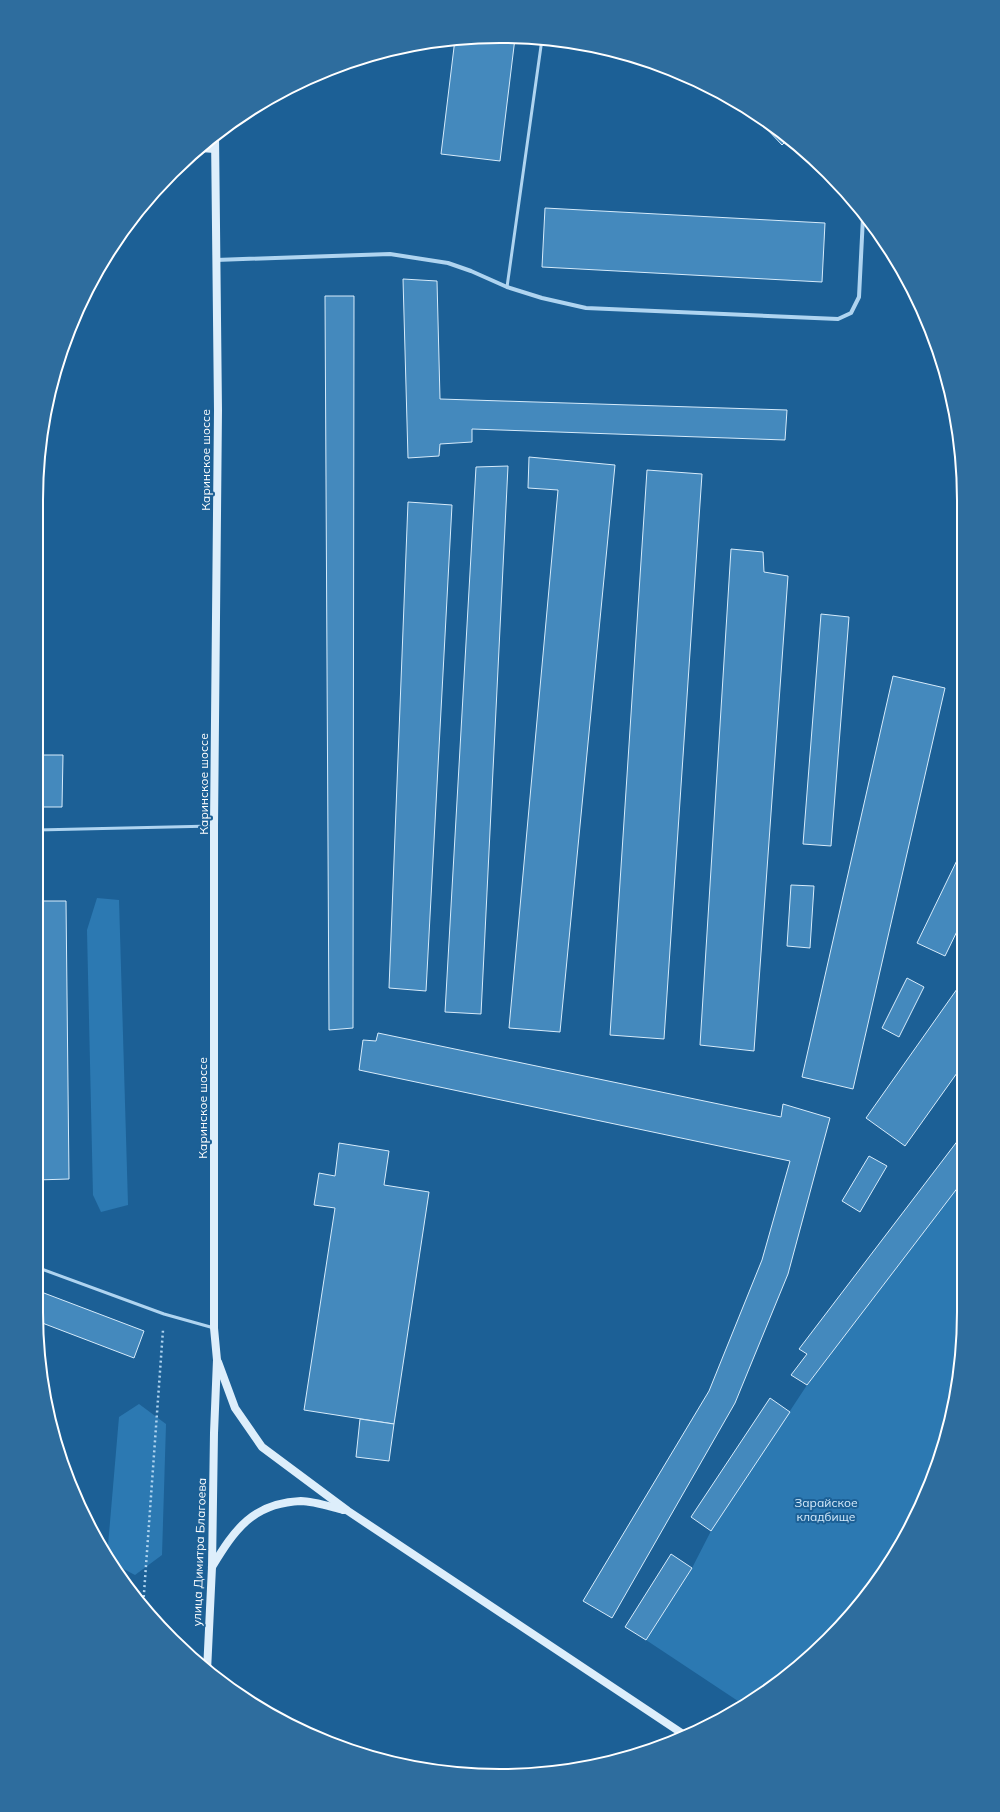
<svg xmlns="http://www.w3.org/2000/svg" width="1000" height="1812" font-family="Mulish,sans-serif">
<style>
.green{fill:#2c79b2}
.building{fill:#4489bd;stroke:#d6ebfb}
.lines{fill:none;stroke-linecap:round;stroke-linejoin:round}
.path{stroke:#afd4f0;stroke-width:2.5;stroke-dasharray:2 3;stroke-linecap:butt}
.lane{stroke:#afd4f0;stroke-width:3}
.street{stroke:#afd4f0;stroke-width:4}
.secondary{stroke:#ddeefb;stroke-width:8}
.labels{text-anchor:middle;dominant-baseline:central;stroke-width:4;stroke-linejoin:round;paint-order:stroke}
.street-label{font-size:12px;fill:#fff;stroke:#1c6096}
.park-label{font-size:12px;fill:#d6ebfb;stroke:#1c6096}
.rim{fill:none;stroke:#fff;stroke-width:2}
</style>
<rect width="100%" height="100%" fill="#1c6096"/>
<g class="green">
<path d="M97 898 119 900 128 1205 101 1212 93 1195 87 930Z"/>
<path d="M962 1182 963 1342 948 1432 902 1544 868 1595 806 1661 758 1698 744 1705 646 1640 692 1568 711 1531 807 1385Z"/>
<path d="M139 1404 166 1424 162 1555 135 1575 110 1562 107 1557 119 1417Z"/>
</g>
<g class="building">
<path d="M469 37 515 38 500 161 441 154 455 39Z"/>
<path d="M750 111 788 139 782 145Z"/>
<path d="M545 208 825 223 822 282 542 267Z"/>
<path d="M403 279 437 281 440 399 787 410 785 440 472 429V442L440 444 439 456 408 458Z"/>
<path d="M325 296H354L353 1028 329 1030Z"/>
<path d="M529 457 615 465 560 1032 509 1028 558 490 528 488Z"/>
<path d="M508 466 481 1014 445 1012 476 467Z"/>
<path d="M647 470 702 474 664 1039 610 1035Z"/>
<path d="M408 502 452 505 426 991 389 988Z"/>
<path d="M731 549 763 552 764 572 788 576 754 1051 700 1045Z"/>
<path d="M821 614 849 617 831 846 803 844Z"/>
<path d="M893 676 945 688 853 1089 802 1077Z"/>
<path d="M37 755H63L62 807H37Z"/>
<path d="M961 852 962 921 945 956 917 943Z"/>
<path d="M791 885 814 886 810 948 787 946Z"/>
<path d="M36 901H66L69 1179 36 1180Z"/>
<path d="M907 978 924 987 899 1037 882 1028Z"/>
<path d="M962 982V1066L905 1146 866 1118Z"/>
<path d="M378 1033 781 1117 783 1104 830 1118 788 1274 735 1403 612 1618 583 1601 709 1391 762 1260 790 1161 359 1070 363 1040 376 1041Z"/>
<path d="M962 1135V1182L807 1385 791 1375 807 1354 799 1349Z"/>
<path d="M339 1143 389 1151 384 1185 429 1192 394 1424 304 1410 335 1208 314 1205 319 1173 335 1176Z"/>
<path d="M869 1156 887 1166 860 1212 842 1201Z"/>
<path d="M36 1290 144 1331 134 1358 37 1321Z"/>
<path d="M770 1398 790 1412 711 1531 691 1517Z"/>
<path d="M360 1419 394 1424 389 1461 356 1457Z"/>
<path d="M671 1554 692 1568 646 1640 625 1627Z"/>
</g>
<g class="lines">
<path class="path" d="M143 1607 163 1330"/>
<g class="lane">
<path d="M507 287 542 39"/>
<path d="M37 830 213 826"/>
<path d="M36 1267 164 1314 214 1328"/>
</g>
<path class="street" d="M216 260 390 254 448 263 471 271 507 287 542 298 586 308 838 319 851 313 859 297 863 217"/>
<g class="secondary">
<path d="M200 148 215 149"/>
<path d="M218 1362 235 1408 262 1447 348 1511 686 1736"/>
<path d="M212 1567C235 1529 253 1503 301 1501 313 1501 331 1507 343 1510"/>
<path d="M207 1671 212 1567 214 1433 217 1360 214 1328V826L218 410 215 134"/>
</g>
</g>
<g class="labels">
<g class="street-label">
<text transform="translate(205 460) rotate(-90)">Каринское шоссе</text>
<text transform="translate(203 784) rotate(-90)">Каринское шоссе</text>
<text transform="translate(202 1108) rotate(-90)">Каринское шоссе</text>
<text transform="translate(199 1552) rotate(-88)">улица Димитра Благоева</text>
</g>
<g class="park-label">
<text x="826" y="1502">Зарайское<tspan x="826" dy="14">кладбище</tspan></text>
</g>
</g>
<path d="M0 0H1000V1812H0ZM500 43H500A457 457 0 0 1 957 500V1312A457 457 0 0 1 500 1769H500A457 457 0 0 1 43 1312V500A457 457 0 0 1 500 43Z" fill="#2e6d9e" fill-rule="evenodd"/>
<path class="rim" d="M500 43H500A457 457 0 0 1 957 500V1312A457 457 0 0 1 500 1769H500A457 457 0 0 1 43 1312V500A457 457 0 0 1 500 43Z"/>
</svg>
